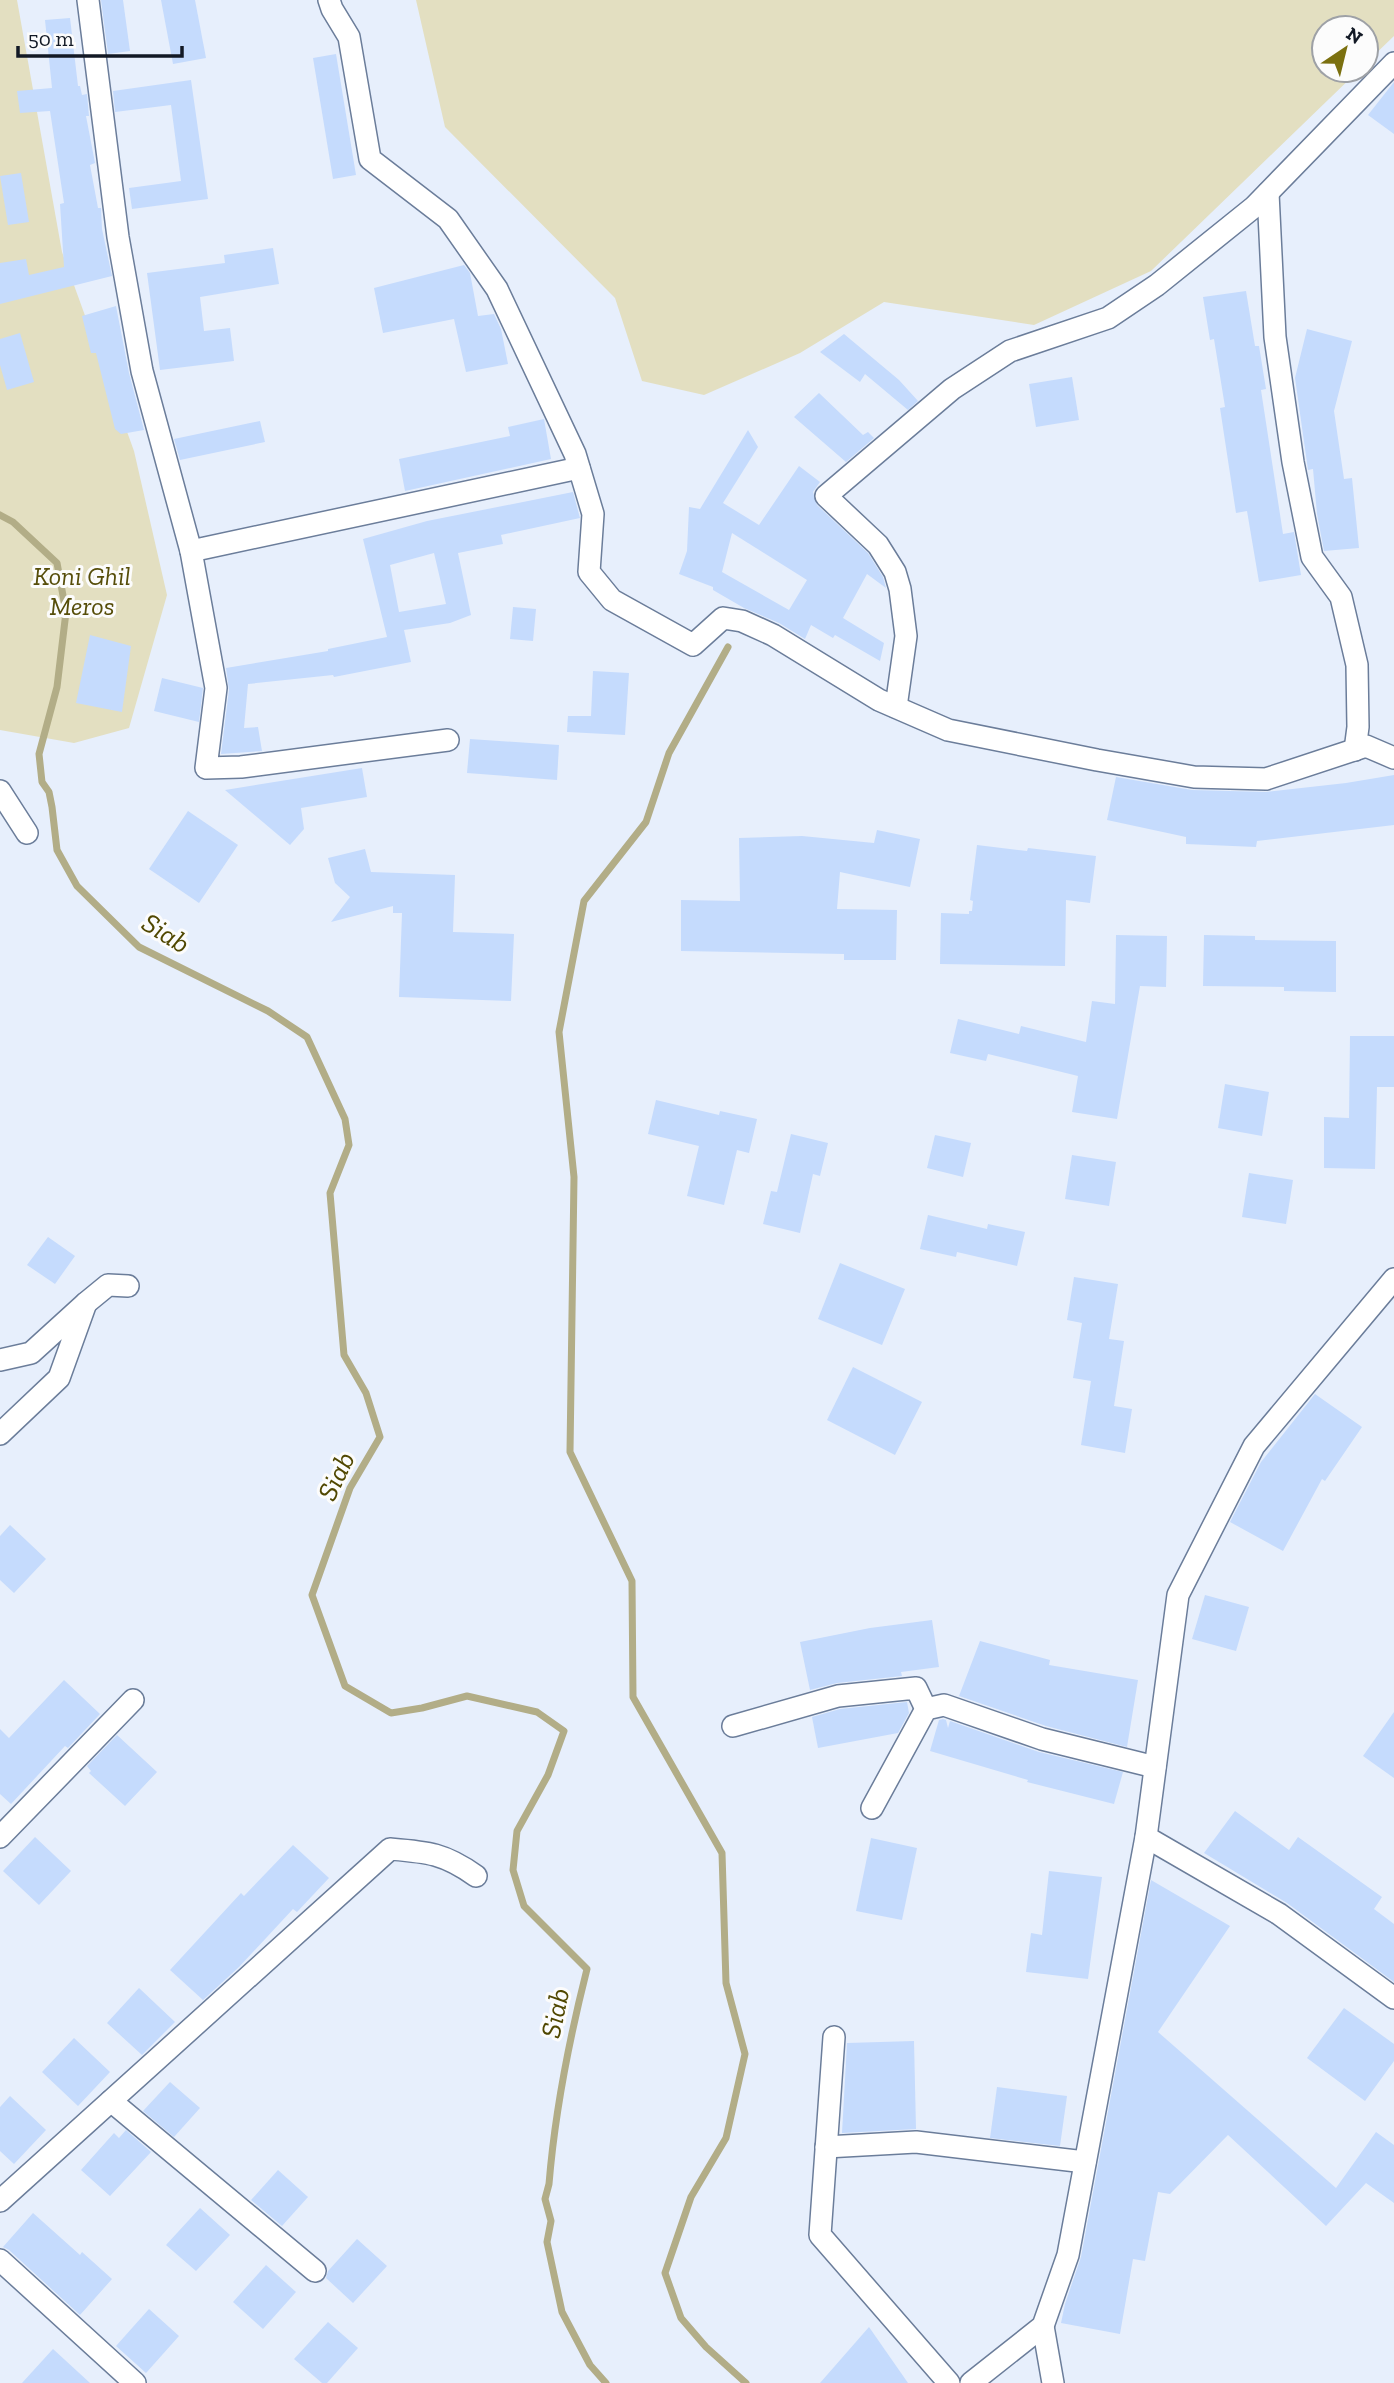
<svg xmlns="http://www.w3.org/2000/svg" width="1394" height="2383" font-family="'Zilla Slab',serif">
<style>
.green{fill:#e3dfc1}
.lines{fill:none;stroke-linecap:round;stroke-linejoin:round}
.stream{stroke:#b2ad87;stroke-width:7}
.building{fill:#c5dbfd;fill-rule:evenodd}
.minor-casing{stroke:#6b7d9a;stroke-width:24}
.minor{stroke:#fff;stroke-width:21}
.labels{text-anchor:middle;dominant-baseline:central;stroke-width:6;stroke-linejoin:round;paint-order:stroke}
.park-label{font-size:26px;font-style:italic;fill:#564d09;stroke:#fcfcfc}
.water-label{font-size:28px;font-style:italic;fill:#504700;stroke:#fcfcfc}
</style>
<rect width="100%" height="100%" fill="#e7effc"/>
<g class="green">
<path d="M0 0H17L62 252 134 451 167 595 129 728 74 743 0 730Z"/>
<path d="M416 0H1394V36L1366 63V28H1324V70H1359L1151 271 1034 325 884 302 800 353 704 395 642 381 615 298 445 127Z"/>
</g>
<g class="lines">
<g class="stream">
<path d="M0 515 13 522 57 563 66 612 57 687 39 754 42 782 49 792 52 807 57 850 77 886 139 947 268 1011 307 1037 345 1119 349 1145 330 1193 344 1355 366 1393 380 1437 350 1488 312 1595 345 1686 391 1713 422 1708 467 1696 537 1712 564 1731 548 1775 517 1831 513 1870 524 1906 587 1969C569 2040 555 2111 549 2184L545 2199 551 2221 547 2242 562 2312 590 2365 606 2383"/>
<path d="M728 647 669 753 646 822 584 901 559 1032 574 1177 570 1452 632 1581 633 1697 722 1853 726 1983 745 2054 726 2138 691 2197 665 2273 681 2318 706 2347 746 2383"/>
</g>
</g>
<g class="building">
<path d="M101 0H123L130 51 108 54Z"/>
<path d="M161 0H195L206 58 173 64Z"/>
<path d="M70 18 78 86H80L82 95 87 94 89 116H86L95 163 90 165 98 208H101L102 229 112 276 0 304V263L26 259 29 275 64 267 60 204 64 203 50 111 20 113 17 91 52 88 45 20Z"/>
<path d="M336 54 356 175 333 179 313 58Z"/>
<path d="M191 80 208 199 132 209 129 188 181 181 171 105 115 112 113 91Z"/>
<path d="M1394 82V134L1368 115Z"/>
<path d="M21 173 29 222 8 225 0 176Z"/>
<path d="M273 248 279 284 200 297 204 331 230 328 234 361 160 370 147 273 225 263 224 255Z"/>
<path d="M464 265 470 273 478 316 494 314 501 329 508 364 466 372 454 319 383 333 374 288Z"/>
<path d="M1246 291 1255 346H1259L1266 389 1261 390 1283 534 1294 532 1301 575 1259 582 1247 511 1236 513 1220 408 1225 407 1214 339 1210 340 1203 297Z"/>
<path d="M116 306 129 373 144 430 121 434 115 429 96 353H91L82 316Z"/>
<path d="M1307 329 1352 341 1334 411 1344 479 1352 478 1359 548 1324 551 1317 514 1313 469 1308 470 1295 378Z"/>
<path d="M20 333 34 382 7 390 0 365V339Z"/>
<path d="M844 334 899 380 918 401 908 410 865 374 860 382 820 352Z"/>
<path d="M1072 377 1079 420 1036 427 1029 384Z"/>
<path d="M819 393 863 435 868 432 874 438 846 462 794 417Z"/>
<path d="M544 419 551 459 405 491 399 459 510 436 508 427Z"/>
<path d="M260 421 265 442 180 460 174 439Z"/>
<path d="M748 430 758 447 723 503 759 525 799 466 820 482 813 492 817 505 868 553 883 577 886 588 867 574 843 618 884 643 880 661 835 635 833 638 811 625 805 639 779 623 744 608 713 590V587L679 574 687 551 689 507 700 509ZM732 533 807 580 789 610 722 572Z"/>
<path d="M573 492 580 518 501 535 503 544 458 553 471 615 450 623 404 630 411 662 334 677 333 675 248 684 244 728 258 727 262 751 221 754 229 690 226 668 328 651V649L387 637 363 539 427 521ZM434 553 446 604 399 612 390 565Z"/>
<path d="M513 607 536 609 533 641 510 639Z"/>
<path d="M90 635 131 646 122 712 76 703Z"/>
<path d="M593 671 629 673 625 735 567 732 568 716H591Z"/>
<path d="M162 678 203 688 199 722 154 711Z"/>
<path d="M470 739 559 745 557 780 467 773Z"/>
<path d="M362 768 367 797 301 808 304 829 290 845 225 790Z"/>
<path d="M1394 775V825L1257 841 1256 847 1186 844V837L1107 820 1116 777 1192 790 1266 792 1346 783Z"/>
<path d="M188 811 238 845 199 903 149 869Z"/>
<path d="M877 830 920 839 910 887 840 872 837 909 897 910 896 960H844V954L681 951V900L740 901 739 838 802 836 874 843Z"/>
<path d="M977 845 1027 851 1028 848 1096 856 1090 903 1066 900 1065 966 940 964 941 913 969 914V911H972L973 901 970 900Z"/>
<path d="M365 849 371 872 455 875 453 932 514 934 511 1001 399 997 402 913H393V906L331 922 350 897 335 883 328 858Z"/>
<path d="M1116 935 1167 936 1166 987 1140 986 1117 1119 1072 1112 1078 1076 988 1054 986 1061 950 1053 958 1019 1019 1034 1021 1026 1086 1042 1092 1001 1115 1004Z"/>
<path d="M1204 935 1255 936V940L1336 941V992L1284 991V987L1203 986Z"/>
<path d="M1350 1036H1394V1087H1377L1375 1169 1324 1168V1117L1349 1118Z"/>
<path d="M1225 1084 1269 1092 1262 1136 1218 1128Z"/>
<path d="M656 1100 719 1115 720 1111 757 1119 749 1153 737 1150 724 1205 687 1196 699 1146 648 1134Z"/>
<path d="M791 1134 828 1143 820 1176 813 1174 800 1233 763 1224 771 1191 777 1192Z"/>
<path d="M935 1135 971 1143 963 1177 927 1168Z"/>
<path d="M1072 1155 1116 1162 1109 1206 1065 1199Z"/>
<path d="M1249 1173 1293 1180 1286 1224 1242 1217Z"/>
<path d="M928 1215 987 1229 988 1224 1025 1232 1017 1266 957 1252 956 1257 920 1249Z"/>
<path d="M48 1237 75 1256 55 1284 27 1265Z"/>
<path d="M840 1263 905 1289 882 1345 818 1319Z"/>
<path d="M1074 1277 1118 1284 1109 1339 1124 1341 1114 1406 1132 1409 1125 1453 1081 1445 1091 1381 1073 1378 1082 1323 1067 1320Z"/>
<path d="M853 1367 922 1402 895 1455 827 1420Z"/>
<path d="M1315 1394 1362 1427 1325 1481 1322 1479 1283 1551 1230 1522 1261 1462Z"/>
<path d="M10 1525 46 1559 14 1593 0 1580V1536Z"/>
<path d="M1205 1595 1249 1607 1236 1651 1192 1639Z"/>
<path d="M932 1620 939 1667 901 1672 902 1676 837 1683 810 1690 800 1642 870 1628Z"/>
<path d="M980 1641 1050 1660 1049 1665 1138 1680 1127 1747 1046 1726 959 1696Z"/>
<path d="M64 1680 100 1714 68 1748 65 1746 11 1804 0 1794V1729L9 1738Z"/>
<path d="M907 1702 909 1713 898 1733 818 1748 812 1717 840 1709Z"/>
<path d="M1394 1712V1778L1363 1756Z"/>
<path d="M943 1719 946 1720 948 1728 950 1721 1039 1752 1123 1772 1114 1804 1027 1782 1028 1780 930 1751 939 1720Z"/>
<path d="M117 1735 157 1772 125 1806 89 1773 91 1771 87 1766Z"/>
<path d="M1235 1811 1289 1850 1298 1837 1382 1897 1374 1909 1394 1924V1982L1287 1903 1204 1853Z"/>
<path d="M35 1837 71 1871 39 1905 3 1871Z"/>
<path d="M871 1838 917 1848 902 1920 856 1911Z"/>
<path d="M293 1845 329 1878 297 1912 293 1909 239 1967 203 2000 170 1970 241 1893 244 1896Z"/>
<path d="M1049 1871 1102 1877 1088 1979 1026 1972 1031 1933 1042 1935Z"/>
<path d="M1151 1880 1230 1926 1158 2032 1336 2188 1376 2132 1394 2145V2203L1366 2183 1326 2226 1228 2135 1170 2194 1158 2192 1145 2261 1133 2259 1120 2334 1061 2323 1065 2304 1081 2257Z"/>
<path d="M139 1988 175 2022 142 2055 107 2023Z"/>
<path d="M1344 2008 1394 2044V2061L1365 2101 1307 2058Z"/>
<path d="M74 2038 110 2072 78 2106 42 2072Z"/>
<path d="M914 2041 916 2129 842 2133 847 2043Z"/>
<path d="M170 2082 200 2108 174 2137 143 2111Z"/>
<path d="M997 2087 1067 2096 1060 2146 990 2138Z"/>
<path d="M10 2096 46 2130 14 2164 0 2151V2107Z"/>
<path d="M126 2130 151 2152 110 2196 81 2170 114 2133 119 2138Z"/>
<path d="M278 2170 308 2197 282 2226 251 2200Z"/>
<path d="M200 2208 230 2235 196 2271 166 2245Z"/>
<path d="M33 2213 80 2255 82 2252 112 2279 80 2315 9 2250 3 2247Z"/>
<path d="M357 2239 387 2266 353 2303 326 2278 328 2271Z"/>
<path d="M266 2265 296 2292 263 2329 233 2302Z"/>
<path d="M149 2309 179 2336 146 2373 116 2346Z"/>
<path d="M328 2322 358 2348 327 2383H322L294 2359Z"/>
<path d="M869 2327 908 2383H820Z"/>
<path d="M53 2349 90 2383H22Z"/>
</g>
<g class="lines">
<defs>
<g id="minor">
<path d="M88 0 118 237 142 371 191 551 579 468"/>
<path d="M329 0 332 9 349 37 370 159 448 219 497 289 575 454 593 514 589 572 612 600 693 645 723 618 742 621 773 635 879 700 948 730 1097 760 1194 777 1266 779 1366 746 1394 758"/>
<path d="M1268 193 1275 337 1293 462 1312 557 1341 597 1357 665 1358 727 1355 750"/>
<path d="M191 551 216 688 206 768 241 767 448 740"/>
<path d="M896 707 906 636 900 589 895 572 878 545 826 496 952 389 1010 351 1108 318 1157 285 1254 207 1394 63"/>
<path d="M0 791 27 833"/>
<path d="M86 1303 108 1285 128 1286"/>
<path d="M0 1360 31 1353 86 1303 59 1378 0 1434"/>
<path d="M733 1726 838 1696 916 1688 926 1709"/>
<path d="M872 1808 926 1709 944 1705 1042 1739 1155 1767"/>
<path d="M0 1837 133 1700"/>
<path d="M1146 1837 1279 1914 1394 1998"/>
<path d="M834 2037 820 2235 949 2383"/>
<path d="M111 2101 315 2271"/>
<path d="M826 2147 916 2142 1085 2162"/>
<path d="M0 2201 390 1849C427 1852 444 1853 476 1876"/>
<path d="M0 2260 135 2383"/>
<path d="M1043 2326 1053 2383"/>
<path d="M971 2383 1043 2326 1068 2255 1146 1837 1178 1595 1254 1446 1394 1279"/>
</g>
</defs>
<use href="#minor" class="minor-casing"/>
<use href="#minor" class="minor"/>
</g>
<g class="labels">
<g class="park-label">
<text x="82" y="576">Koni Ghil<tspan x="82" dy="30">Meros</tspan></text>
</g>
<g class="water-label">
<text transform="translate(166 933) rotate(32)">Siab</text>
<text transform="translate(336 1476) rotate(-64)">Siab</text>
<text transform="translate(555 2013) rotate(-78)">Siab</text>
</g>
</g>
<g transform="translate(1345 49) rotate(35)"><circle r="33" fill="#fcfcfc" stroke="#9ea1a6" stroke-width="2"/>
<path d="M0-5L12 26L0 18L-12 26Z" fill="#7b700f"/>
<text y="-10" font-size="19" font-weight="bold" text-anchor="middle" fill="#121925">N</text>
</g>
<path d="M18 46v10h164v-10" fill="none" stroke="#121925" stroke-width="3.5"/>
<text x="28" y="46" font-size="21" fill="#121925" stroke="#fcfcfc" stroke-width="5" paint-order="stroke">50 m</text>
</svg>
